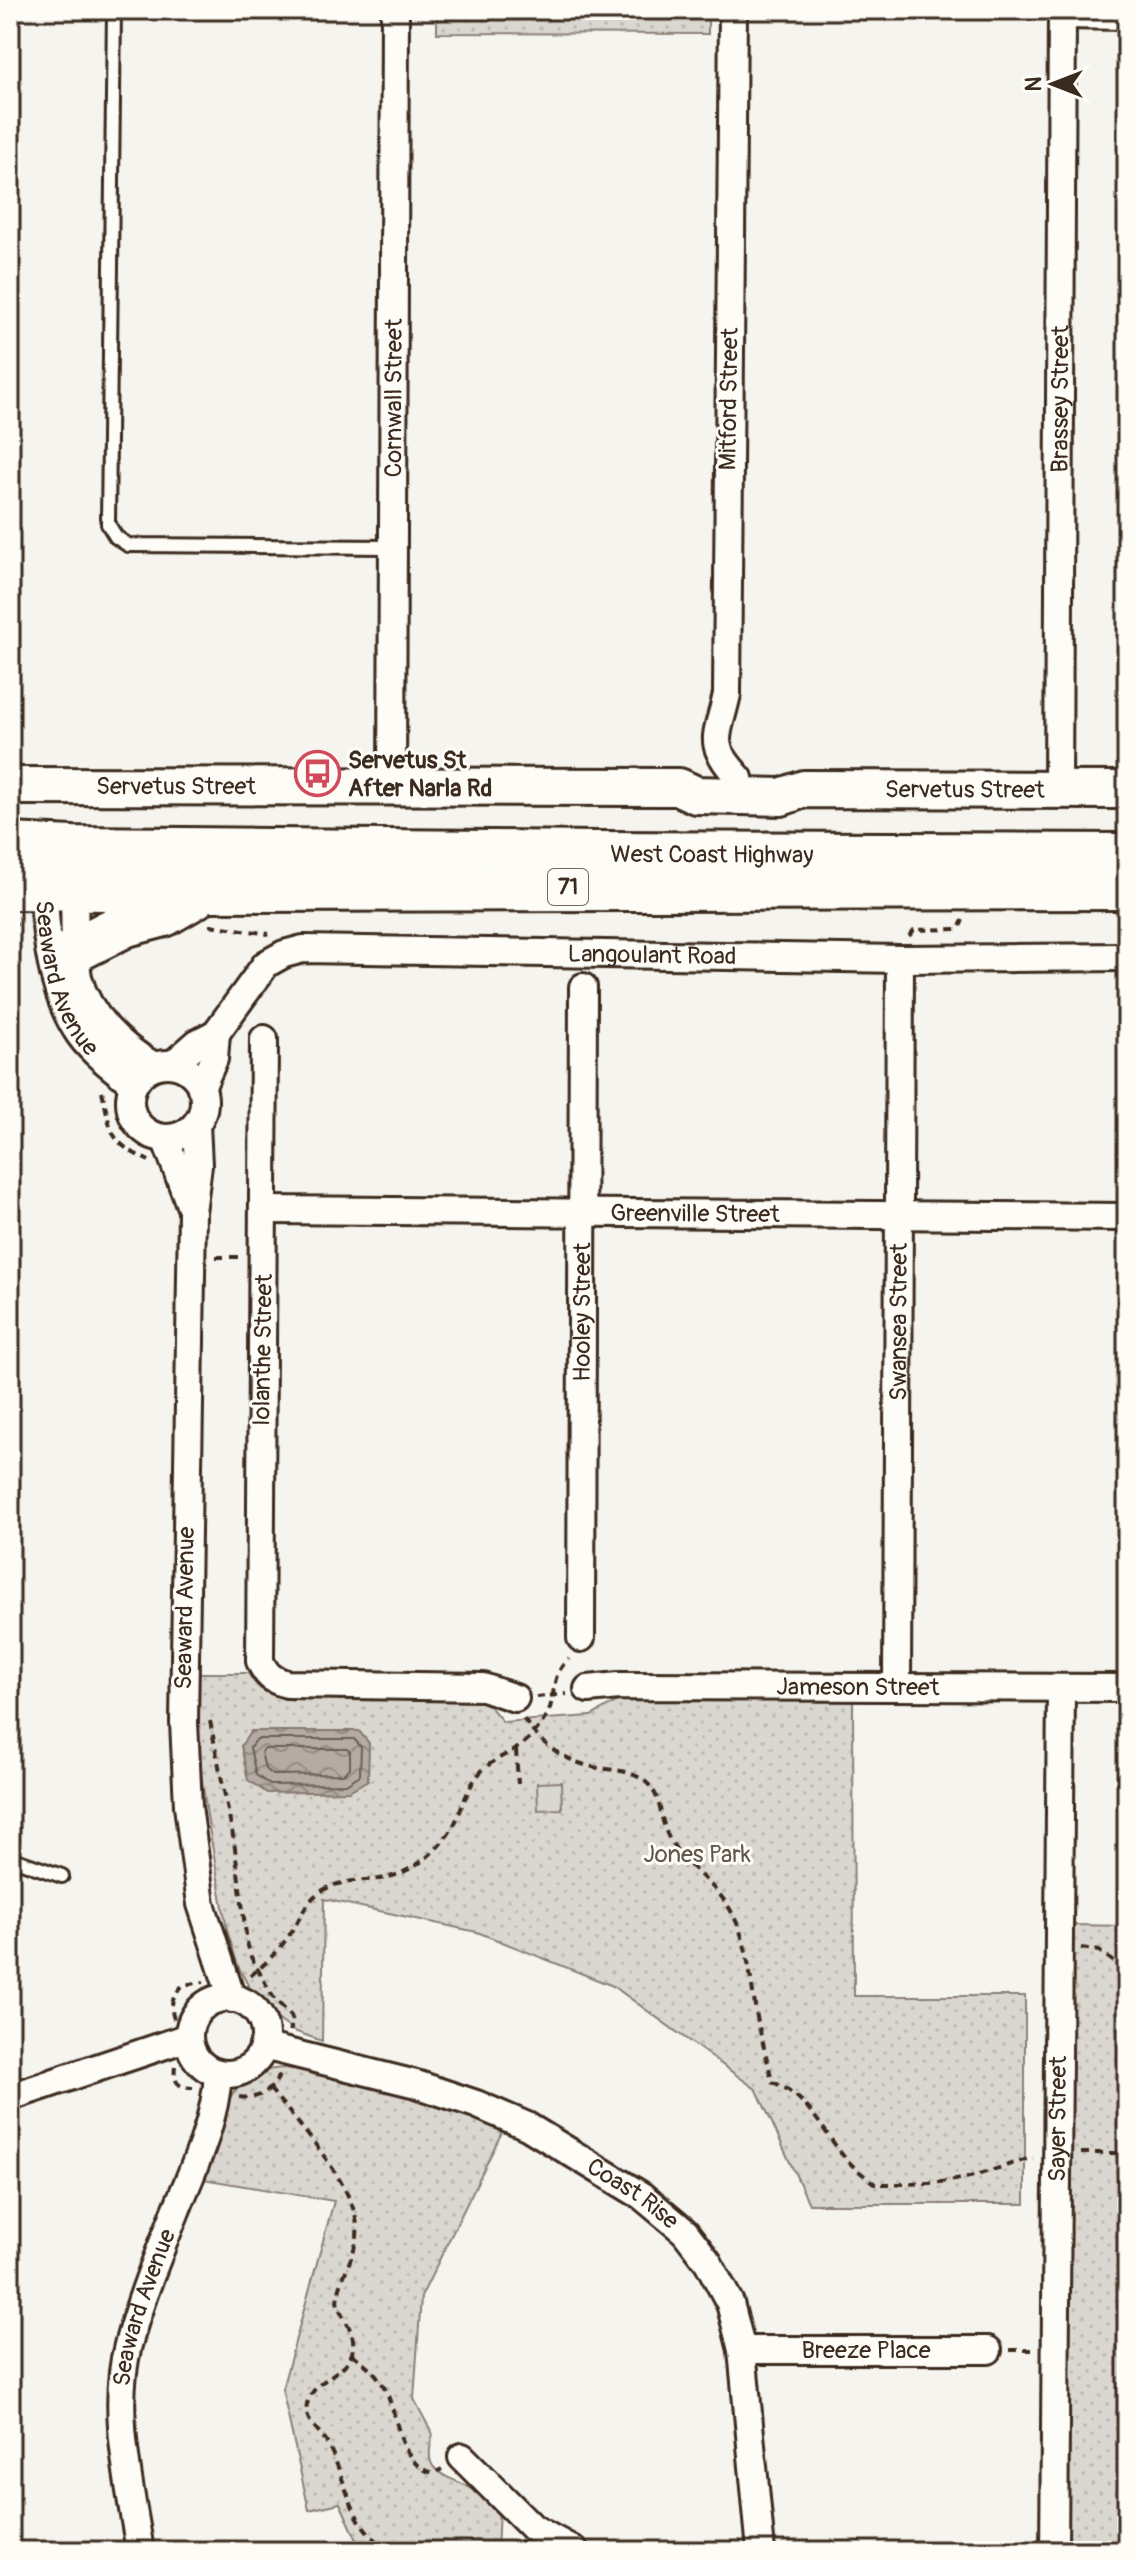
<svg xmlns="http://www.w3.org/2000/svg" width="1137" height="2561" font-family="Pangolin,sans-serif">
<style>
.park{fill:url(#park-dots);stroke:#8a8077;stroke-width:2}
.pitch{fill:#dad6d0;stroke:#8a8077;stroke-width:2}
.water{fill:url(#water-waves);stroke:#84786e;stroke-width:2}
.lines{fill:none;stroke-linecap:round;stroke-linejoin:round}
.shore{stroke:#6b5e54;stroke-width:2}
.lane-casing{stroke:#3b2a1e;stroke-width:18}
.street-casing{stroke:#3b2a1e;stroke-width:32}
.secondary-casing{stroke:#3b2a1e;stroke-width:42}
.highway-casing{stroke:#3b2a1e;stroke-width:50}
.path{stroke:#3b2a1e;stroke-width:4;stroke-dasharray:8 6;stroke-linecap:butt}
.lane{stroke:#fdfcf7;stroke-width:12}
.street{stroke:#fdfcf7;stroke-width:26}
.secondary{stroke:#fdfcf7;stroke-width:36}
.highway{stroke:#fdfcf7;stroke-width:44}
.labels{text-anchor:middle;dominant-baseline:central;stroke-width:6;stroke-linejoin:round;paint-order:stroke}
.shield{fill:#fdfcf7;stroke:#75695f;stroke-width:2}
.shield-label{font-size:22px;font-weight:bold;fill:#3b2a1e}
.street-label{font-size:24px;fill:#3b2a1e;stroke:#fdfcf7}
.poi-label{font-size:24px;font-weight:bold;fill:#3b2a1e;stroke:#fdfcf7;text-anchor:start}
.park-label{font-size:24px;fill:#63554a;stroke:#fdfcf7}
</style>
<defs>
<pattern id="park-dots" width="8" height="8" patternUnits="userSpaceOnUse" patternTransform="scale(2)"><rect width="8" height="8" fill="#dad6d0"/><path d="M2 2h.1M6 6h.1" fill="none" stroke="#bcb8b2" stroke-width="1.8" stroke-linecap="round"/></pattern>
<pattern id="water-waves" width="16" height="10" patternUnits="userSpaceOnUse" patternTransform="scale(2)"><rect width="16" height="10" fill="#b4aca4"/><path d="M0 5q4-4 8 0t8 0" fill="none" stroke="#948c85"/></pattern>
</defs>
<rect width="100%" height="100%" fill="#f5f4ee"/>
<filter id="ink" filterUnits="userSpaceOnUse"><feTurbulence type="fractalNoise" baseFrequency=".0125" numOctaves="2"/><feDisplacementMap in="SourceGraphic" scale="16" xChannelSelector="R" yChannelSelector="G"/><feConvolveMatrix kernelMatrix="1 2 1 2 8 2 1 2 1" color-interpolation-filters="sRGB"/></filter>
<g filter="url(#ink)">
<g class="park">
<path d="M437 10H708V34L437 33Z"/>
<path d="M196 1673H248C256 1687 262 1692 277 1696L482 1697 503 1722 591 1716 625 1697 853 1698 854 1996H1025V2204H809L757 2090 613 1986 477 1932 324 1899 322 2041 294 2031 269 2013 250 1989 238 1966 227 1930 208 1822 196 1739Z"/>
<path d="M1072 1925 1127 1926V2551H1065Z"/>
<path d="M284 2068C359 2078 433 2100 503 2130L421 2297 414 2399 433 2435C422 2471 439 2473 467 2486 479 2492 489 2501 499 2510L497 2551H362L340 2503 309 2510 282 2389 334 2201 203 2179C212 2151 221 2100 243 2081 255 2071 269 2069 284 2068Z"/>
</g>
<path class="pitch" d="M561 1782 562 1809 538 1810 537 1783Z"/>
<path class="water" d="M251 1731H359L369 1743 368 1780 349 1791 267 1793 248 1780 241 1746Z"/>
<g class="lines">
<g class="shore">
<path d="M257 1739H354L361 1747 360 1775 346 1784 270 1785 256 1775 250 1748Z"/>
<path d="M265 1749H347L350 1752V1768L343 1774 273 1775 265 1769 261 1752Z"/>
</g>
<defs>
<g id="lane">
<path d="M114 10 108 524 116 537 128 545 393 547"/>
<path d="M10 1858 62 1876"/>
</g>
<g id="street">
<path d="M733 10 727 694C718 738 705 741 739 778"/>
<path d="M1062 15 1127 16"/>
<path id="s1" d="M392 788 395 10"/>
<path id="s2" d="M1058 789 1062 10"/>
<path id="s3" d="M44 874C43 921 50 988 76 1029 89 1051 114 1068 133 1084"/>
<path d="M74 877C75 905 73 950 78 977 87 1015 121 1047 154 1066"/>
<path d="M264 1039 260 1661C266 1675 272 1680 287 1684L483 1687 515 1698"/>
<path id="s4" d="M173 1064 197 1043 216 1033 266 964 284 954 303 949 900 959 1127 957"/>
<circle cx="167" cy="1101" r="37"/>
<path d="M201 1088 214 1059 216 1033"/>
<path d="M196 1124 198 1165 192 1212 184 1722 188 1806 201 1904 232 1999"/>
<path d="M165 1138 190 1205"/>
<path id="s5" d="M265 1210 1127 1217"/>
<path id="s6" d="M581 1638 583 987"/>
<path id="s7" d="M897 1686 900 959"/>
<path id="s8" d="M588 1689 619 1686 1127 1688"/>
<circle cx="227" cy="2036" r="38"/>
<path id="s9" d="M263 2046 416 2084 476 2104 527 2126 642 2196 685 2232 708 2262 730 2303 742 2350 761 2551"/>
<path d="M10 2097 189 2037"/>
<path id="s10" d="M742 2350H988"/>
<path d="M462 2457 533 2528 575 2551"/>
<path id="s11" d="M140 2551C130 2486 111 2410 128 2345 141 2296 161 2248 180 2201 197 2161 216 2117 218 2073"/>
<path id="s12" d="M1054 2551 1061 1688"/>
</g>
<g id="secondary">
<path id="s13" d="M10 786 679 787 696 795 781 797 804 789 1127 790"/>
</g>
<g id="highway">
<path id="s14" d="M10 846 73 849 597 854 1127 856"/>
<path d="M10 887 207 889 1127 887"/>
<path d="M77 949 126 924 164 914 195 896"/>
</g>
</defs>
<use href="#lane" class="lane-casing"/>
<use href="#street" class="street-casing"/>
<use href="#secondary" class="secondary-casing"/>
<use href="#highway" class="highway-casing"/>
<g class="path">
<path d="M210 925 269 934"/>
<path d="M10 926 23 922"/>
<path d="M909 936 914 930 959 929 963 920"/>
<path d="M102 1091C112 1133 107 1141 149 1161"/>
<path d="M216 1257H240"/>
<path d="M536 1697 567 1694"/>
<path d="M524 1719C537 1742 567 1762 593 1767 609 1770 625 1769 640 1778 663 1791 658 1815 668 1836 682 1865 716 1883 731 1911 749 1943 750 1981 757 2017 761 2039 768 2060 772 2082 807 2094 823 2132 846 2159 854 2168 865 2176 875 2184 909 2184 946 2185 980 2174 998 2169 1014 2162 1033 2158"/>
<path d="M210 1721 234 1841 247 1942 251 1957 273 1997 291 2016 293 2021 290 2031"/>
<path d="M516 1750 518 1784"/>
<path d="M1081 1948 1099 1951 1127 1971"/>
<path d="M250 1976C266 1964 281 1948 292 1931 301 1917 306 1901 320 1892 338 1880 358 1881 379 1879 408 1875 432 1857 449 1833 462 1815 464 1791 479 1774 489 1762 502 1757 514 1750 526 1743 537 1731 544 1720 559 1698 547 1678 569 1659"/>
<path d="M174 2019C169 2004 173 1996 183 1985L204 1982"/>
<path d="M175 2066C173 2081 177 2088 193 2088"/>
<path d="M270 2089C298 2124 362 2191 357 2236 354 2258 340 2278 337 2301 340 2315 351 2325 353 2340 357 2373 317 2374 308 2401 301 2421 319 2428 327 2443 341 2468 346 2498 361 2523 368 2533 377 2542 385 2551"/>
<path d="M239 2097C259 2100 272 2091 280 2074"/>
<path d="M1081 2153H1127"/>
<path d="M1010 2350H1034"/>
<path d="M352 2354C364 2363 375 2371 383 2385 399 2412 397 2466 434 2473L442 2469"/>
</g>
<use href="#lane" class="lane"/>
<use href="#street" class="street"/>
<use href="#secondary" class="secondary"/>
<use href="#highway" class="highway"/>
</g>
</g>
<defs>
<symbol id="bus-ring" viewBox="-11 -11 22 22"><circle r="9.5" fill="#fdfcf7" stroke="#d1495b" stroke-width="1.5"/><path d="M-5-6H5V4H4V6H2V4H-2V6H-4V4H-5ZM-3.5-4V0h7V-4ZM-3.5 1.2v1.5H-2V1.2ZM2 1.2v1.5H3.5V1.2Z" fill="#d1495b"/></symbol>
</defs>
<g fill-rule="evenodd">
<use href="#bus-ring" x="292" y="748" width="51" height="51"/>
</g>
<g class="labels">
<rect class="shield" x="548" y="869" width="40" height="36" rx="6"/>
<g class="shield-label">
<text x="568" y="887">71</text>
</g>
<g class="street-label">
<text stroke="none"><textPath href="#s1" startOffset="390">Cornwall Street</textPath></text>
<text transform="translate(729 399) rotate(-89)">Mitford Street</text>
<text stroke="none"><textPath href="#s2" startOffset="390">Brassey Street</textPath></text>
<text stroke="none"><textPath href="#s13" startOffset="166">Servetus Street</textPath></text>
<text stroke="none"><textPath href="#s13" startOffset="958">Servetus Street</textPath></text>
<text stroke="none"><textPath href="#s14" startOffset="702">West Coast Highway</textPath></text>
<text stroke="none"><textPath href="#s4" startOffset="528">Langoulant Road</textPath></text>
<text stroke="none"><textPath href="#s3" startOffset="108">Seaward Avenue</textPath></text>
<text stroke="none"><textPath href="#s5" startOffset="430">Greenville Street</textPath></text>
<text stroke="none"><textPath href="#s6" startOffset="326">Hooley Street</textPath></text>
<text stroke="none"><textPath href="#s7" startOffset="364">Swansea Street</textPath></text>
<text transform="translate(263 1350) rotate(-89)">Iolanthe Street</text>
<text transform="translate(185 1608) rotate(-89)">Seaward Avenue</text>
<text stroke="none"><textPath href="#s8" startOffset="270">Jameson Street</textPath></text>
<text stroke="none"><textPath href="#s12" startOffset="432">Sayer Street</textPath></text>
<text stroke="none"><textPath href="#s9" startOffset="402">Coast Rise</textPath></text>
<text stroke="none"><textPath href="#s11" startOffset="248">Seaward Avenue</textPath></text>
<text stroke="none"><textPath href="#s10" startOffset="124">Breeze Place</textPath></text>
</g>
<g class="poi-label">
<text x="348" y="760">Servetus St<tspan x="348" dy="28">After Narla Rd</tspan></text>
</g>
<g class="park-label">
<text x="697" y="1854">Jones Park</text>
</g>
</g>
<rect width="1137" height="2561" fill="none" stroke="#fdfcf7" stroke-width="40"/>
<rect x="20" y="20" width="1097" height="2521" fill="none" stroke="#3b2a1e" stroke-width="3" filter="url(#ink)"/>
<g transform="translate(1053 84) rotate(270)" stroke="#fdfcf7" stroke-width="6" paint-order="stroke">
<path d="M0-6L14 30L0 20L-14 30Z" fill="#3b2a1e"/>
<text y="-12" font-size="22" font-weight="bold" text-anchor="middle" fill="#3b2a1e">N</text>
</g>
</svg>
